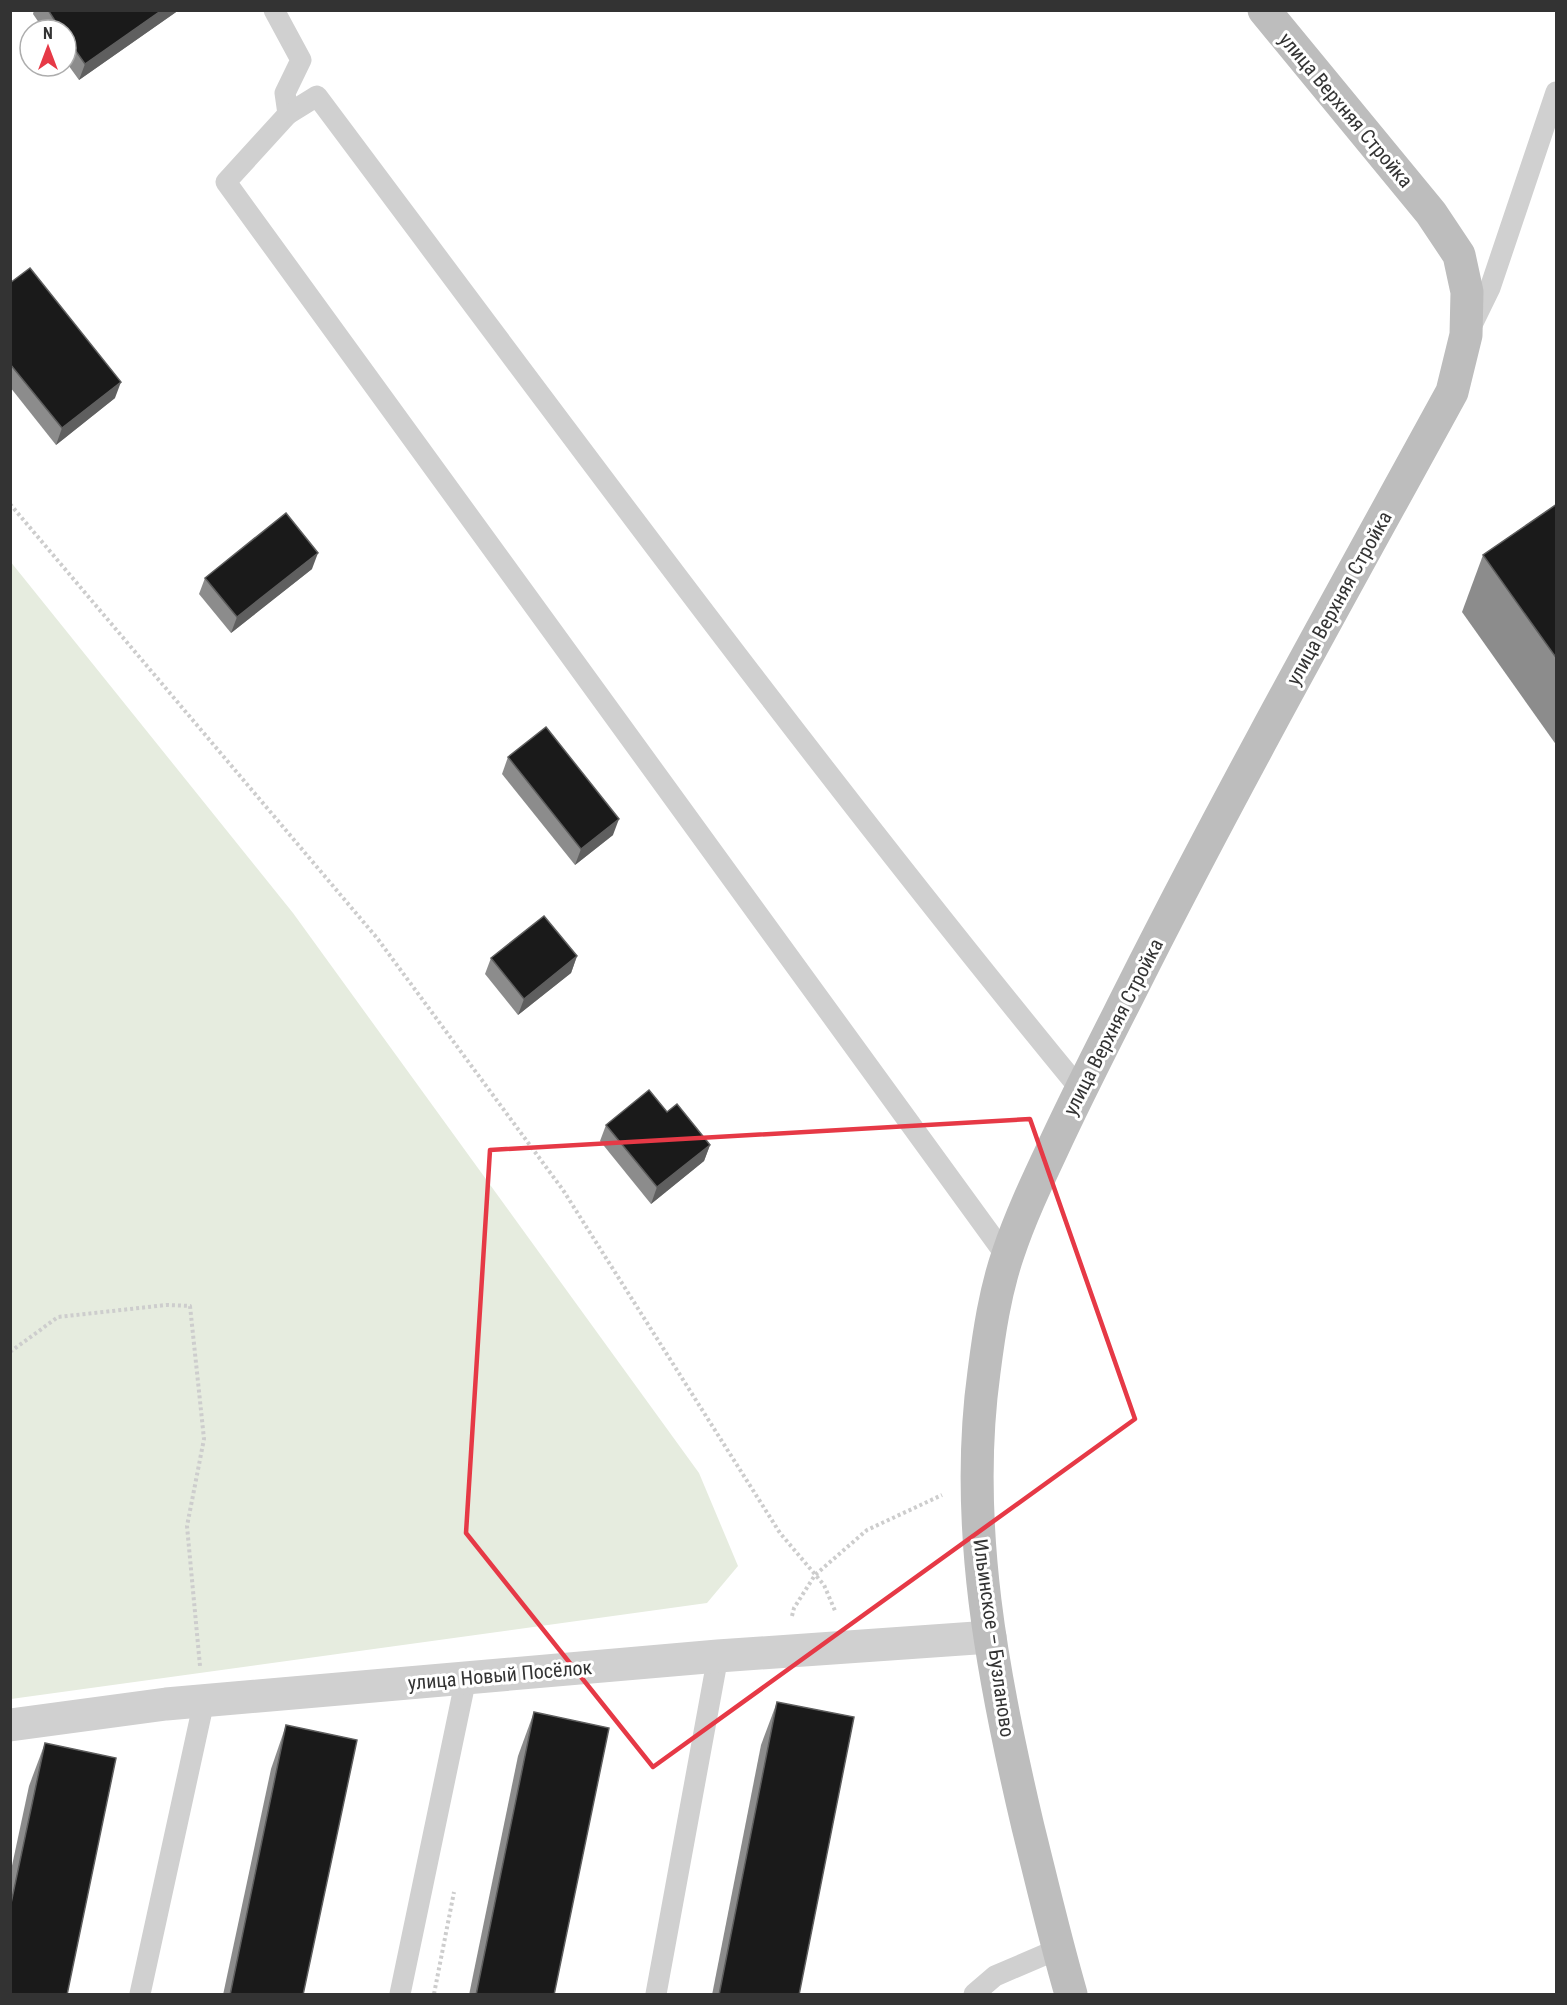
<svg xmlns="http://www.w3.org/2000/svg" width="1567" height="2005" font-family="'Roboto Condensed',sans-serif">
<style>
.green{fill:#e6ecdf}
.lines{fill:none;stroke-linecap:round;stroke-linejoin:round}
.path{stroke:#cdcdcd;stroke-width:4;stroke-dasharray:3 3;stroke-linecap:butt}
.lane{stroke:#d0d0d0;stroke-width:21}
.street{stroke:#d0d0d0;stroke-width:33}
.secondary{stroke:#bdbdbd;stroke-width:33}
.wall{fill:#8c8c8c}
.shaded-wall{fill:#5f5f5f}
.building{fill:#1a1a1a;stroke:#5f5f5f;stroke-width:1.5}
.marked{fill:none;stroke:#e63946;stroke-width:4.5;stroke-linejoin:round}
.labels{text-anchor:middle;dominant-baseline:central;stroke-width:6;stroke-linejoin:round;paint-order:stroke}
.street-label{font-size:20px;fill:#333;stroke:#fff}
</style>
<rect width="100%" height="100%" fill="#fff"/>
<path class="green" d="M10 561 293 913 699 1473 738 1566 707 1603 11 1699Z"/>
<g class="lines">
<g class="path">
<path d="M10 504 377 938 563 1190 780 1533 824 1585 836 1613"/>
<path d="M10 1352 58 1317 166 1305 190 1306 204 1439 187 1526 200 1666"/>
<path d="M792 1616 794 1608 815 1575 867 1530 942 1495"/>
<path d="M434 1994 454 1892"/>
</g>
<g class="lane">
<path d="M274 10 301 60 285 93 288 114 317 96C567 430 815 767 1080 1089"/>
<path d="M288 114 226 182 1007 1257"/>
<path d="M1471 327 1490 288 1556 92"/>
<path d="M140 1994 204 1701"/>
<path d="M400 1994 466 1678"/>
<path d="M656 1994 718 1656"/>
<path d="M974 1994 995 1976 1058 1949"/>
</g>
<path class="street" d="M10 1725 166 1704 718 1656 990 1637"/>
<path class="secondary" d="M1071 1994C1055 1939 1042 1883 1028 1827 993 1679 963 1524 984 1372 989 1333 995 1292 1008 1254 1020 1218 1036 1184 1052 1150 1081 1087 1113 1026 1144 964 1242 771 1348 582 1452 392L1466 335 1467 292 1459 255 1431 213 1264 10"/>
</g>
<g class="wall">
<path d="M34 10H179L79 80 66 62V30H44L33 14Z"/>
<path d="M10 283 115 398 56 445 10 387Z"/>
<path d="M1557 504V746L1462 612 1483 555Z"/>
<path d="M312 569 231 633 199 594 205 578Z"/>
<path d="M508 757 613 835 575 865 502 774Z"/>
<path d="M577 956 571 973 518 1015 485 974 491 958Z"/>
<path d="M667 1112 710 1145 704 1161 651 1204 600 1141 606 1125Z"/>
<path d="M777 1702 799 1995H712L761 1745Z"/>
<path d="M534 1712 554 1995H469L518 1756Z"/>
<path d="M286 1725 303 1995H223L271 1769Z"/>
<path d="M45 1743 10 1995V1875L29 1786Z"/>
</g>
<g class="shaded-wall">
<path d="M162 10H179L79 80 85 64Z"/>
<path d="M121 382 115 398 56 445 62 428Z"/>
<path d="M318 553 312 569 231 633 237 617Z"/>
<path d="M619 819 613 835 575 865 581 849Z"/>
<path d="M577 956 571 973 518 1015 524 999Z"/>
<path d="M710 1145 704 1161 651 1204 657 1187Z"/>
</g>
<g class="building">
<path d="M48 10H162L85 64 66 37V30H61Z"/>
<path d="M30 268 121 382 62 428 10 364V283Z"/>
<path d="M1557 504V659L1483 555Z"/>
<path d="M286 513 318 553 237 617 205 578Z"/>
<path d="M546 727 619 819 581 849 508 757Z"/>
<path d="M544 916 577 956 524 999 491 958Z"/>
<path d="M649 1090 667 1112 677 1104 710 1145 657 1187 606 1125Z"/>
<path d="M777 1702 854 1717 799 1995H719Z"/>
<path d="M534 1712 609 1728 554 1995H476Z"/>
<path d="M286 1725 357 1740 303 1995H230Z"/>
<path d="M45 1743 116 1758 67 1995H10V1908Z"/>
</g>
<path class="marked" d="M1030 1119 1135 1419 653 1767 466 1533 490 1150Z"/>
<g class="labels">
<g class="street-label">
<text transform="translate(1346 110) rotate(50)">улица Верхняя Стройка</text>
<text transform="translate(1339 598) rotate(-61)">улица Верхняя Стройка</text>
<text transform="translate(1113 1027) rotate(-63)">улица Верхняя Стройка</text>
<text transform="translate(994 1638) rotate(82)">Ильинское – Бузланово</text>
<text transform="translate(500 1675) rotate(-5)">улица Новый Посёлок</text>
</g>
</g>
<rect width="1567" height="2005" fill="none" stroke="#333333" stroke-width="24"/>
<g transform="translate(48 48)"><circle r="28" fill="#ffffff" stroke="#adadad" stroke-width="1.5"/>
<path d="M0-4.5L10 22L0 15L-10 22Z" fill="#e63946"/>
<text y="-9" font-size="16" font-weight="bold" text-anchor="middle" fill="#333333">N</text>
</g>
</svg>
